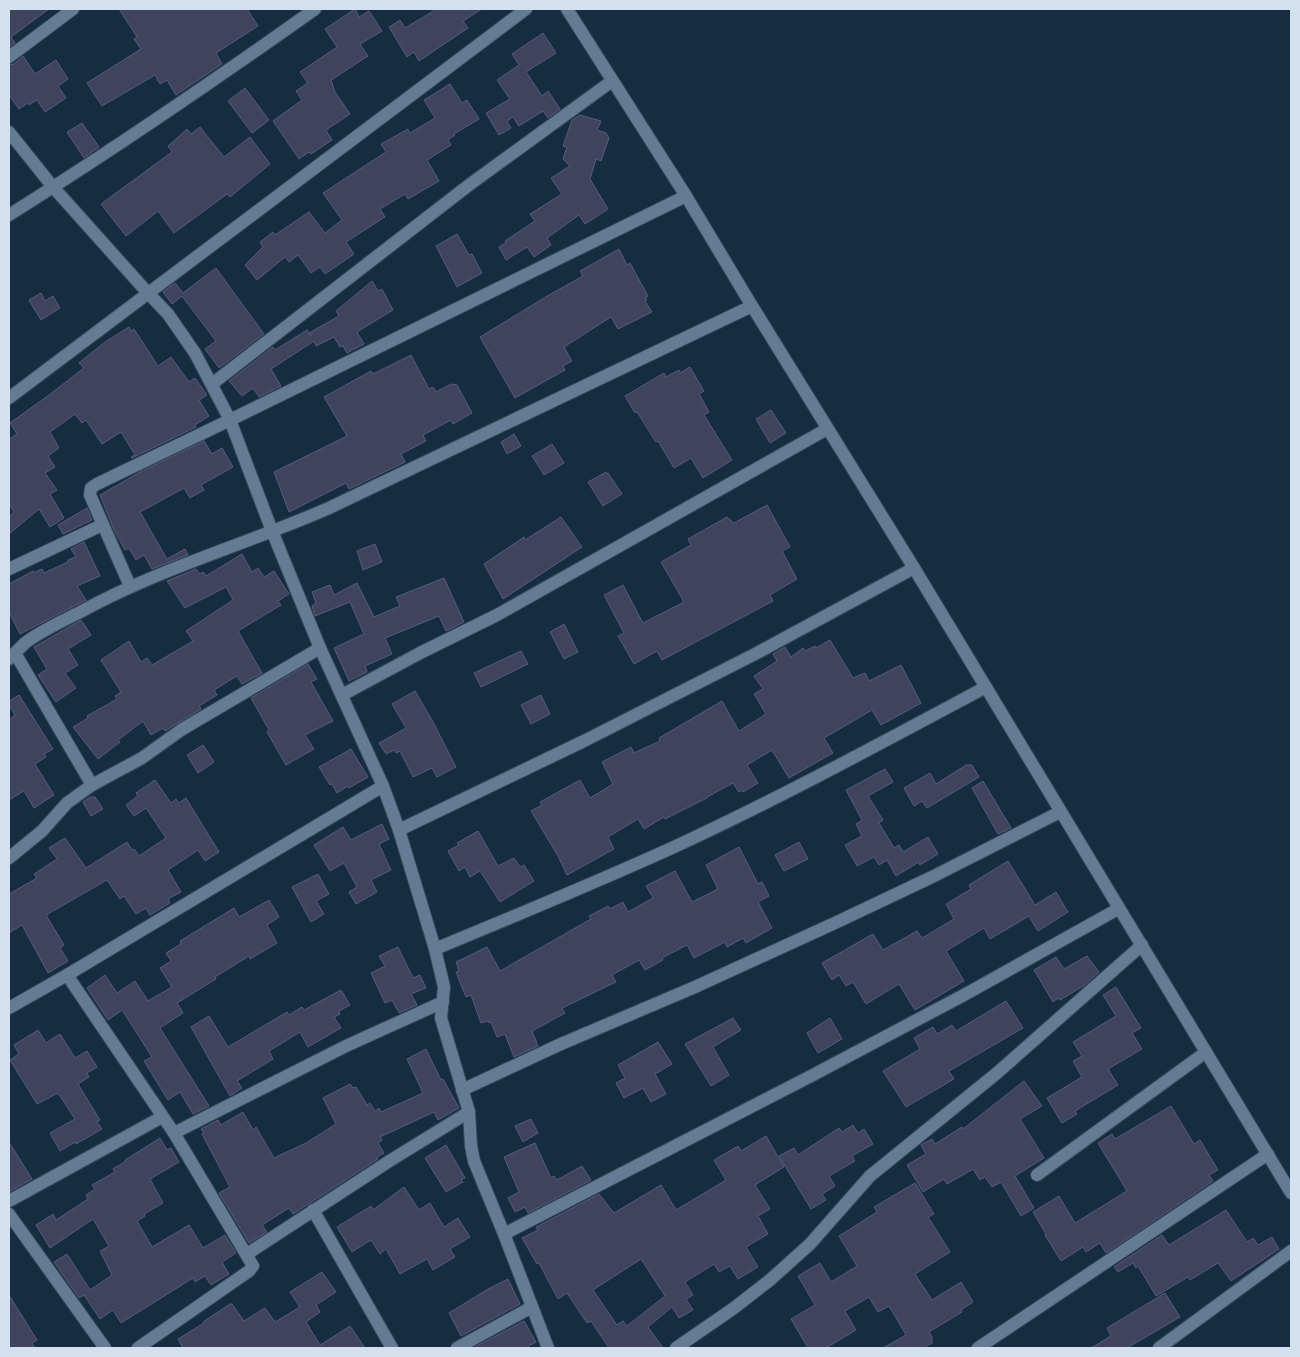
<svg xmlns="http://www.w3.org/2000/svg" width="1300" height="1357" font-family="Karla,sans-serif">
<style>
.building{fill:#3f435e;stroke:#575c78;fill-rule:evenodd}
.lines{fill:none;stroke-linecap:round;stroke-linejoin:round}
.minor-casing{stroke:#38495a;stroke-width:14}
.minor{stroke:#637c93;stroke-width:12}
</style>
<rect width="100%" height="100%" fill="#162c40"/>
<g class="building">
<path d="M9 9H49L11 37 15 43 9 47Z"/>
<path d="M119 9H247L258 26 216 53 222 64 176 95 167 80 160 84 155 75 102 106 87 83 141 49 134 39 137 37Z"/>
<path d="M355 9 359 17 369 11 382 31 360 44 368 56 331 80 335 92 350 114 326 130 332 140 311 154 309 152 299 159 273 121 302 100 296 91 308 83 300 72 337 47 325 29Z"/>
<path d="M437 9H482L463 21 468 28 419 61 414 52 407 57 389 27 400 20 405 28Z"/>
<path d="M543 33 556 53 526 72 542 96 548 91 560 109 548 118 543 111 519 126 513 117 507 121 511 128 499 135 486 113 510 99 497 80 519 65 512 54Z"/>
<path d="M23 56 35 74 56 60 68 79 58 86 66 98 45 112 37 100 29 105 28 103 19 109 9 95V65L14 64Z"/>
<path d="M450 84 462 103 467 100 479 119 454 134 455 135 448 140 451 145 427 160 439 181 408 199 405 194 380 209 385 217 346 242 354 254 325 274 320 267 311 273 298 255 289 262 285 257 257 280 245 265 263 247 260 242 273 232 275 235 309 212 325 233 342 220 323 193 386 152 381 144 408 129 410 133 435 118 424 100Z"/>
<path d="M245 88 269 120 252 133 228 101Z"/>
<path d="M580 115 601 121 597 130 606 133 609 138 601 161 596 159 590 179 608 209 585 224 579 215 547 238 551 245 534 257 527 247 506 260 499 247 506 243 505 241 535 221 530 214 562 194 551 178 570 166 563 159 567 147 563 146 572 120Z"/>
<path d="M82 123 99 147 84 158 67 132Z"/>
<path d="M200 127 224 157 250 137 270 164 230 197 227 194 174 233 158 211 126 236 101 204 172 152 168 146 187 129 191 134Z"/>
<path d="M457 234 469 255 472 254 482 273 457 287 436 246Z"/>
<path d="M619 249 627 265 630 263 648 296 645 298 647 300 645 301 652 312 618 329 611 317 564 347 572 361 563 366 565 370 515 398 480 337 549 295 583 276 580 271Z"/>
<path d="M216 268 264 334 219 368 205 349 216 341 182 296 172 304 163 292 175 283 183 293Z"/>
<path d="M372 281 378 291 382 289 393 310 357 332 364 344 347 353 343 346 340 347 334 337 316 346 314 341 271 369 281 386 259 397 253 388 242 396 229 381 273 347 275 350 307 330 311 336 309 333 339 316 336 311Z"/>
<path d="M41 293 45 301 53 296 60 308 41 320 29 300Z"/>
<path d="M129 327 131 331 134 329 158 366 171 357 189 382 195 378 207 395 199 400 209 416 195 425 196 427 132 458 131 457 135 455 121 432 102 444 86 420 82 423 75 414 50 432 59 448 48 456 55 467 45 473 57 490 50 494 64 518 50 527 39 509 9 534V517L14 512 9 504V439L17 434 10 423 49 395 84 368 79 363 105 342Z"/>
<path d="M411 355 429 389 433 387 436 392 451 384 457 385 472 413 453 424 451 420 423 435 426 441 401 454 405 462 397 466 349 489 346 483 289 512 274 472 347 436 324 397 371 371 373 374Z"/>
<path d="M690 367 704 391 699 394 709 412 704 415 732 460 703 478 691 458 674 468 658 441 656 442 637 412 635 413 625 396 664 373 666 377 679 370 680 373Z"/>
<path d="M771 410 786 433 770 443 756 419Z"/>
<path d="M514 434 521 446 507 454 501 442Z"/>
<path d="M204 441 212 454 222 448 233 467 201 485 204 490 190 498 184 488 140 512 167 559 185 549 188 555 152 569 144 555 136 560 129 548 125 550 114 530 100 495 140 472Z"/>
<path d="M552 444 564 463 544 475 532 456Z"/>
<path d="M606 472 607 474 608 473 622 494 603 506 588 482Z"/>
<path d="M767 505 790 547 782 551 797 579 770 595 773 601 662 660 657 651 634 664 618 636 624 633 604 595 623 585 643 623 684 602 661 562 691 545 688 539 727 517 734 523Z"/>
<path d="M87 508 92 520 63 534 58 525Z"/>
<path d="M561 517 582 547 503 599 484 564 524 537 525 540Z"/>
<path d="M84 542 100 576 77 586 86 600 20 634 9 612V584L33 571V573L42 569 44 573 68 562V560L76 557 71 549Z"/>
<path d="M375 544 382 562 363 570 357 551Z"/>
<path d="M242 554 252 572 258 568 264 577 274 571 289 594 278 601 281 605 238 631 262 673 242 684 237 676 214 690 217 695 199 706 201 709 165 731 163 728 151 735 143 721 118 740 120 742 98 759 73 727 88 718 87 716 117 699 115 696 121 692 101 660 129 641 141 662 147 658 152 665 193 641 186 631 233 600 226 587 185 608 167 581 196 569 200 574 203 572 206 576Z"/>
<path d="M444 578 464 622 446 631 439 616 385 638 392 654 365 666 367 672 349 681 334 648 364 634 350 602 315 616 312 606 316 603 312 592 330 585 334 595 357 583 374 617 400 606 396 597Z"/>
<path d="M81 620 91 635 68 649 78 665 65 673 76 688 56 702 38 675 47 669 34 647Z"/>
<path d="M564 624 578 652 564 659 550 632Z"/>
<path d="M830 640 853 678 865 673 869 681 901 665 921 703 881 725 872 710 824 738 833 753 789 778 772 750 747 765 758 783 743 792 742 790 739 792 733 783 707 797V798L665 819 664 817 644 829 638 819 608 837 614 849 567 875 558 856 531 811 542 805 540 802 580 780 590 798 613 784 602 762 631 747 634 753 660 741 659 738 722 701 739 731 766 714 754 694 763 689 754 676 777 661 773 654 785 647 791 657 803 648 805 651 815 646 816 648Z"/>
<path d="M521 651 528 664 481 687 474 673Z"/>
<path d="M308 664 317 679 311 682 333 721 305 735 314 749 286 765 267 732 269 730 251 698Z"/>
<path d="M415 691 433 722 456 767 437 777 432 768 413 777 400 751 396 753 394 750 386 754 379 743 406 728 392 704Z"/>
<path d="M19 695 53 749 44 754 46 757 35 764 54 795 34 808 24 791 9 800V720L15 715 9 705V701Z"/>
<path d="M541 695 550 714 531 724 521 705Z"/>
<path d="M203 745 214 762 198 773 187 755Z"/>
<path d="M351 749 368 777 349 788 348 786 337 793 332 784 330 785 319 767Z"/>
<path d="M966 765H972L979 777 927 808 922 801 914 806 904 788 930 773 936 784Z"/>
<path d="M885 769 893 782 868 796 883 820 879 823 894 848 899 845 903 852 928 837 938 854 920 865 919 862 896 876 887 860 879 865 874 857 857 866 845 845 862 836 856 824 862 820 846 790Z"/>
<path d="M155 780 171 803 176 799 179 803 186 798 219 852 205 861 198 850 168 870 181 892 168 899 170 903 150 915 146 908 136 914 124 896 120 899 107 880 46 915 64 945 60 948 68 961 48 973 22 925 9 933V894L37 878 34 874 57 859 49 848 65 838 86 868 127 842 132 850 134 849 139 856 166 838 146 808 134 816 126 805 138 796 136 793Z"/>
<path d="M983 781 1011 828 998 834 972 788Z"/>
<path d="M90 797H95L103 809 91 816 83 802Z"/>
<path d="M382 824 389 839 379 844 391 870 371 880 377 892 356 904 349 892 357 887 344 863 330 871 314 845 343 827 351 840Z"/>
<path d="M478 831 498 866 514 858 520 867 524 865 534 881 500 902 480 871 470 877 465 867 459 871 448 851 459 845 457 843Z"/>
<path d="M799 842 808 859 784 871 775 855Z"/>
<path d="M739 847 758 884 762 882 769 896 758 902 772 928 746 943 743 938 727 947 725 942 694 958 687 945 662 958 663 960 645 970 639 960 612 975 616 982 562 1008 565 1013 532 1031 538 1046 514 1057 505 1034 497 1037 491 1022 489 1023V1021L481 1023 471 995 466 997 456 972 459 971 456 962 487 947 500 971 591 919 589 916 608 906 610 909 623 902 628 912 653 898 646 886 675 871 692 902 718 889 706 865Z"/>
<path d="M1008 861 1035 905 1056 892 1068 912 1038 931 1029 916 990 939 984 928 946 951 964 981 915 1010 899 984 866 1004 853 982 846 986 839 975 832 980 822 963 873 934 883 950 917 931 922 938 954 919 946 904 971 889 969 885Z"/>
<path d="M318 874 329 894 316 901 324 914 311 922 292 887Z"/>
<path d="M269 900 279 917 267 925 277 943 250 959 249 956 215 977 216 979 177 1003 183 1013 160 1028 209 1106 193 1114 180 1092 168 1100 144 1061 152 1057 122 1010 108 1020 87 988 105 975 117 993 135 981 148 1001 172 987 160 968 171 961 166 953 181 944 180 941 234 908 239 917Z"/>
<path d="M398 947 413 978 420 975 426 988 411 994 417 1005 399 1013 392 1000 385 1003 371 973 385 966 379 956Z"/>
<path d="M1087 956 1099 972 1085 985 1060 1000 1058 998 1053 1002 1034 970 1056 957 1064 969Z"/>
<path d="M1116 987 1141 1028 1132 1033 1142 1049 1108 1069 1118 1085 1075 1111 1077 1114 1062 1123 1047 1098 1082 1077 1073 1061 1082 1056 1073 1042 1116 1016 1103 995Z"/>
<path d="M341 990 350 1005 339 1011 340 1014 334 1017 341 1028 308 1047 300 1032 269 1051 273 1059 237 1081 242 1088 230 1096 191 1027 209 1016 228 1047 287 1012 289 1015 302 1007 304 1010Z"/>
<path d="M1006 1001 1023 1028 949 1071 954 1079 906 1107 883 1071 920 1049 914 1038 933 1027 937 1034 952 1025 956 1031Z"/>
<path d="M733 1018 741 1030 713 1047 729 1075 711 1086 685 1044Z"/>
<path d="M830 1018 842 1039 818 1053 807 1033Z"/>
<path d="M38 1030 46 1043 60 1034 75 1058 87 1051 97 1067 87 1073 89 1077 78 1084 100 1120 97 1122 102 1129 76 1144 75 1142 60 1151 50 1133 75 1119 58 1093 37 1104 10 1060 19 1054 14 1045Z"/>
<path d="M658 1042 672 1064 655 1074 666 1094 651 1102 643 1088 624 1098 616 1083 625 1078 618 1065Z"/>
<path d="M426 1049 441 1080 443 1079 459 1108 438 1120 434 1112 380 1137 382 1140 378 1143 384 1153 377 1157 378 1159 293 1214 289 1208 262 1225 267 1232 249 1243 219 1193 230 1187 202 1134 204 1133 201 1129 218 1120 221 1125 243 1112 253 1130 256 1127 274 1158 306 1143 336 1124 323 1098 350 1084 353 1088 356 1087 367 1105 370 1103 375 1111 379 1108 381 1112 423 1093 407 1059Z"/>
<path d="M1024 1081 1042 1106 1020 1119 1044 1158 1015 1176 1034 1208 1021 1216 1001 1182 992 1187 985 1177 980 1180 973 1169 947 1184 944 1179 923 1192 907 1165 926 1154 921 1145 932 1139 935 1144 962 1127 963 1129Z"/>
<path d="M1171 1106 1194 1144 1200 1140 1218 1170 1209 1175 1213 1181 1106 1253 1100 1243 1086 1252 1083 1247 1061 1261 1045 1235 1046 1234 1033 1212 1059 1196 1075 1223 1127 1191 1098 1143 1112 1134 1115 1139Z"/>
<path d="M531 1119 538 1133 523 1142 515 1126Z"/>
<path d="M853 1125 858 1133 864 1129 873 1144 852 1156 855 1161 829 1176 835 1186 822 1194 826 1200 811 1209 779 1156 794 1148 798 1155 839 1128 842 1132Z"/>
<path d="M766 1136 784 1167 755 1185 770 1209 758 1216 768 1234 746 1247 758 1267 738 1279 730 1266 719 1272 714 1264 685 1282 693 1295 686 1299 693 1310 679 1318 672 1307 648 1327 663 1348H609L591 1321 587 1323 567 1293 558 1299 539 1263 537 1264 522 1238 538 1230 536 1227 599 1194 614 1213 661 1185 676 1210 726 1180 714 1160 738 1146 741 1151ZM641 1259 665 1296 627 1326 623 1321 617 1325 593 1290Z"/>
<path d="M160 1138 167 1150 171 1148 179 1162 150 1179 163 1203 144 1214 145 1216 137 1221 152 1247 189 1225 203 1248 225 1235 236 1253 222 1262 229 1274 211 1285 205 1276 195 1282 193 1278 121 1323 113 1310 100 1319 84 1295 79 1298 54 1262 67 1254 90 1290 112 1275 100 1251 109 1246 93 1219 50 1248 36 1225 53 1214 56 1220 88 1199 86 1195 95 1189 92 1185 115 1172 113 1169 126 1161 125 1160Z"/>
<path d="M9 1142 32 1179 9 1192Z"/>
<path d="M535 1143 551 1178 554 1176 557 1180 582 1166 591 1180 528 1213 525 1207 515 1212 508 1198 519 1192 504 1157Z"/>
<path d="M446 1145 465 1178 461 1180 463 1182 446 1192 425 1158Z"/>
<path d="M915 1183 934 1214 928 1217 950 1252 915 1274 932 1300 961 1282 973 1302 961 1310 962 1312 929 1332 932 1337V1343L923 1348H883L906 1335 889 1306 878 1312 869 1297 845 1311 856 1330 826 1348H808L791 1319 815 1305 798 1276 820 1263 831 1282 857 1266 839 1236 877 1212 874 1207Z"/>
<path d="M404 1187 419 1210 430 1203 444 1227 458 1218 470 1237 450 1249 455 1257 433 1270 427 1259 400 1274 386 1249 380 1254 371 1240 352 1252 337 1227 371 1206 373 1210Z"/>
<path d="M1226 1210 1247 1242 1253 1238 1258 1245 1272 1237 1279 1249 1231 1281 1218 1263 1190 1280 1188 1277 1156 1296 1138 1266 1136 1268 1133 1263 1118 1272 1114 1267 1162 1235 1169 1245Z"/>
<path d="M322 1272 336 1292 316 1305 320 1312 306 1322 320 1345 350 1326 365 1348H183L178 1339 204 1323 203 1322 230 1304H232L244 1321 265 1308 275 1322 300 1307 290 1292Z"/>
<path d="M508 1279 520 1304 461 1336 449 1313 488 1289Z"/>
<path d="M1165 1293 1180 1317 1127 1348H1091L1111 1336 1107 1328Z"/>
<path d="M9 1295 37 1340 32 1343 35 1348H9Z"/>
<path d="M524 1321 536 1342 525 1348H473Z"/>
</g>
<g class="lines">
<defs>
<g id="minor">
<path d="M567 9 686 196 752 306 914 568 1291 1193"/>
<path d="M9 57 73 9"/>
<path d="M9 132 53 187 147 292 168 314 195 353 230 420 272 531 320 648 383 786 399 830 435 949 444 987 441 1018 469 1112 471 1146 474 1161 504 1234 548 1348"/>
<path d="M9 215C113 150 215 80 315 9"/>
<path d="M212 384 469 185 612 81"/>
<path d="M9 398 526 9"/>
<path d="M9 569 102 525"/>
<path d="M130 586 90 495 91 488 97 484 230 420 686 196"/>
<path d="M15 653 92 785"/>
<path d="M9 659C14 654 20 648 25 643 42 630 63 621 82 611 161 568 247 544 329 508L752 306"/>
<path d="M342 695 420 653 497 615 827 429"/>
<path d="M399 830 586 740 755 654 914 568"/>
<path d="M9 858 42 831 67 803 92 785 142 758 181 730 320 648"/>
<path d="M435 949C515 916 595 883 674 847 780 798 883 742 986 687"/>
<path d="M67 975 174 1133 253 1266 249 1271 138 1348"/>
<path d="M9 1008 67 975 383 786"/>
<path d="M462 1090 561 1044 695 987 837 922 932 877 1060 812"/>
<path d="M174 1133 346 1046 443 1002"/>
<path d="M1037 1175 1206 1052"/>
<path d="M9 1201 162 1117"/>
<path d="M313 1210 392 1348"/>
<path d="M9 1214 105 1348"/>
<path d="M504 1234 811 1076 964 995 1118 909"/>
<path d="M247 1254 391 1160 469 1112"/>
<path d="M457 1348 532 1307"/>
<path d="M676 1348 734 1308 770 1280 810 1244 870 1176 997 1073 1142 945"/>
<path d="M978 1348 1268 1154"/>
<path d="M1159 1348 1291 1251"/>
</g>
</defs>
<use href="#minor" class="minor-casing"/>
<use href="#minor" class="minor"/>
</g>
<rect width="1300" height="1357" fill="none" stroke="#d3e0ed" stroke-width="20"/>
</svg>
